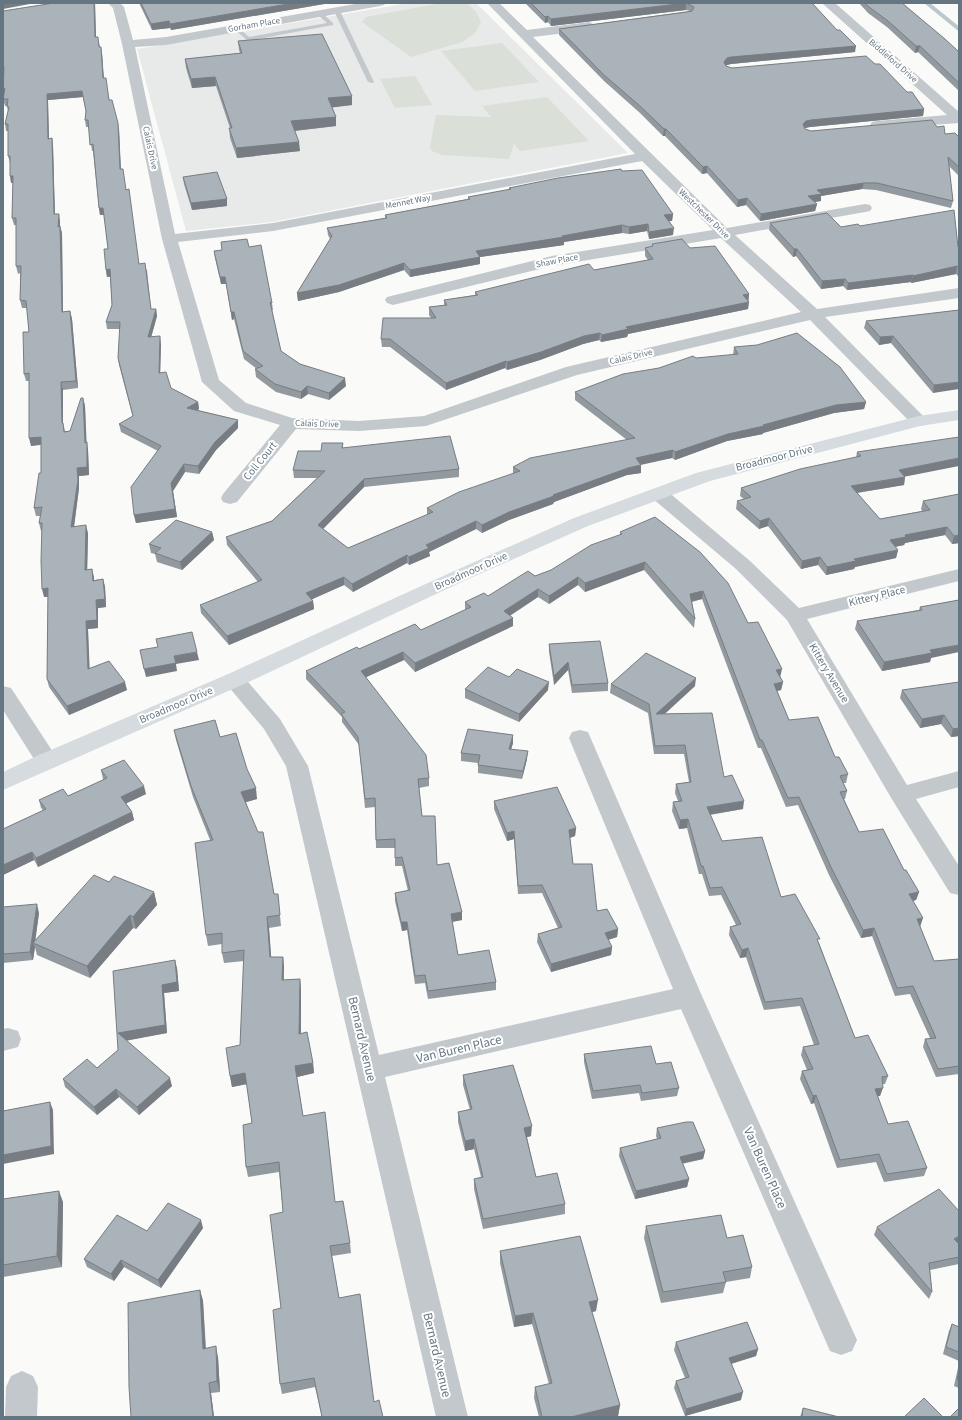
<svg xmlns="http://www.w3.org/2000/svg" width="962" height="1420" font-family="'Source Sans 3',sans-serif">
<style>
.built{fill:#e8e9e9}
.green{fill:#dadfd7}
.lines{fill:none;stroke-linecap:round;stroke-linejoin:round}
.stream{stroke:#bbc7cb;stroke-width:4}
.lane{fill:#c3c8cc;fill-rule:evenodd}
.street{fill:#c3c8cc;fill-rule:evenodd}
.secondary{fill:#d6dbdf;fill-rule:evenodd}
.wall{fill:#929a9f}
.shaded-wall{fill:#777d82}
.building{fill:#aab3b9;stroke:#777d82}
.labels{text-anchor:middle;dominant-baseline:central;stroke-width:4;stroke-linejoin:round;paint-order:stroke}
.far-street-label{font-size:9px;fill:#657683;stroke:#fff}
.street-label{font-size:11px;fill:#657683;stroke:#fff}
.near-street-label{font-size:13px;fill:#657683;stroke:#fff}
</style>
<rect width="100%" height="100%" fill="#fafaf8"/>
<path class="built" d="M409 3H476L628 153 272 222 186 231 137 49Z"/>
<g class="green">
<path d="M442 3H467L476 12 481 22 475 33 462 42 411 57 362 22 366 17Z"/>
<path d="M502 43 539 82 475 91 441 51Z"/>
<path d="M415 76 432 105 395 108 380 79Z"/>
<path d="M547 97 589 141 520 151 514 144 509 159 442 155 432 151 430 147 436 115 491 117 482 106Z"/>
</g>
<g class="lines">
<path class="stream" d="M927 3 959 29"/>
<g class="lane">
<path d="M337 9 340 11 374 82 373 83 368 82 334 11Z"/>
<path d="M318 13H322L333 23V25L248 41 234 29 239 28 249 37 327 23 318 15Z"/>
</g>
<g class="street">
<path d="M108 3H120L124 7 133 40 166 37 361 3H386L384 5 380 6 166 45 135 47 175 234 273 223 635 154 487 3H499L527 30 589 22 593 24 595 26 593 28 589 30 533 37 727 228 865 204 870 205 872 208 870 211 865 212 735 235 817 309 959 288V298L825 317 928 421 925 425 919 426 913 425 810 320 577 375 426 426 359 431 296 429 237 502 230 504 223 502 221 498 223 494 280 425 234 411 202 382 162 239 122 44 113 8ZM642 161 713 230 552 256 387 297 385 300 387 303 393 305 552 266 721 238 801 312 566 367 424 416 359 421 292 418 246 403 219 380 178 242 273 231Z"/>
<path d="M822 3H835L959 112V123L877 129 872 128 870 125 872 122 877 121 947 115Z"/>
<path d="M659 488 666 490 750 561 799 608 959 569V581L807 619 907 785 959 771V787L916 799 959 866V895L950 893 893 801 787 620 736 569 652 498 650 494 652 490Z"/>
<path d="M234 673 242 675 280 719 308 766 379 1055 673 989 569 738 572 732 580 730 588 732 702 996 852 1329 857 1340 852 1351 841 1355 830 1351 681 1009 385 1077 468 1417H436L286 766 264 729 223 680 226 675Z"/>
<path d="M3 686 11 688 55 755 58 761 55 767 47 769 39 767 3 710Z"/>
<path d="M8 1028 18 1031 21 1039 18 1047 3 1051V1029Z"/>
<path d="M22 1371 33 1376 38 1387 37 1417H5L6 1387 11 1376Z"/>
</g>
<path class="secondary" d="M959 410V420L920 426 710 481 588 526 466 580 242 685 3 790V772L39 755 226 675 452 572 574 518 696 473 919 416Z"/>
</g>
<g class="wall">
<path d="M54 3H95L96 37 99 43 100 47 102 53 104 78 109 100 119 129 121 169 126 190 139 264 147 270 151 309H156L157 316 151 337 161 344 160 373 171 388 198 402 199 409 197 410 238 420V428L216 450 199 474 185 472 173 491 177 517 136 523 134 515 158 451 121 432 119 424 133 417 119 365 118 358 120 329H107L106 322 112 305 110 277H107L106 270 108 249 104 215H100L99 208 93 151H92L89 127H86L85 120 86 112 83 97 48 100 49 139 52 138 53 145 55 214 60 221V226L62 233 63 312 70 311 72 319 78 388 63 390V423L65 431H70L83 398 85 406 86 442 88 450 89 475 79 476V488L74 526 88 533 87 570 92 569 94 580 103 579 105 587 106 607 98 608V628L88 629 89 669 127 690 69 715 49 687 47 679 48 597H44L42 531H41L39 523 41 516H36L34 508 41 473V445L31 446 29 381H26L24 374 29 332 27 308H22L20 300V273L18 274 16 266V225H14L12 218 13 183H11L10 163 8 156V131H6L5 124 8 112 7 106H5L3 99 4 95 3 92V67Z"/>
<path d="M139 3H330L171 30 170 28 152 30Z"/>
<path d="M525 3H812L855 52 731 64 727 65H726V66L732 68 875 64 924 109 923 116 810 127 805 128V129L811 131 937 127 945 134 959 137V176L949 166 953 201 951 208 876 190 862 189 821 196V201L814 202 817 204 815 211 760 221 746 205 737 207 707 173 702 174 665 136H663L640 113 604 81 559 35V29L690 11 686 10 551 26 548 22 545 23Z"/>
<path d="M859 3H902L959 52V91L918 52 915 53 887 27 868 13Z"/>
<path d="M238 41 352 105 332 107 336 117V126L295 131 300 151 237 158 230 138 229 128H230L216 86 192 88 186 68 185 59 240 53 239 50Z"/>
<path d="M622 171 673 214 672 221H669L673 235 649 239 647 231 629 234 622 233 564 242V245L480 257V264L410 277 404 270 339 292 298 301 297 293 330 239 328 235 327 228 385 218V215L468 199V197L509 190V188Z"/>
<path d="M183 177 227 199V206L192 210 184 184Z"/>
<path d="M770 223 841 227 860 226 958 247 959 246V275L958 276 956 274 911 283V282L847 290 843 286 821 289 796 256 793 257 769 230Z"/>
<path d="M221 242 249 247 272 303 273 310H272L281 351 300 364 346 386 329 400 308 394 301 399 276 392 256 377 255 369H257L244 359 234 319 232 320 226 284H221L215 258 214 251 222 250Z"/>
<path d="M652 244 690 248 749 294 748 309 628 334 627 337 601 342 599 340 583 344 540 360 507 370 505 368 446 390 390 347H382L381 339 431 318 429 315V307L444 305V300L475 295V292L648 260 645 256V248L652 247Z"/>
<path d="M959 310 933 393 891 343 879 345 864 328 866 321Z"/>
<path d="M734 347 866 402 864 409 834 413 763 433V434L727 441 675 460 672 458 641 464V473L627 475 554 502 553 504 509 520 482 533 476 529 429 552 430 556 409 565 407 563 353 592 344 585 312 599 313 601 314 609 229 645 201 613 200 605 258 582 227 545 226 537 272 521 317 478H294L293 470 321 451 343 443V448L459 469V477L364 487 323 529 348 548 427 515V508L513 474V467L627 440 575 400V392L659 368 696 358 733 355Z"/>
<path d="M857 452 905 476 904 485 857 493 880 519 922 511 921 509 923 501 959 494V543L952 544 945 535 905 543 904 545 895 547 898 550 896 558 855 567 854 569 826 575 818 565 801 569 768 526 759 529 736 509 737 501 744 499 740 496 741 488 856 457Z"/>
<path d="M212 532 214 540 182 570 157 562 155 554 151 553 149 544Z"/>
<path d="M620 532 748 623 783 682 781 690 777 691 789 720 835 757 848 774 846 783H843L847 791 845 799H844L859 832 904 870 919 892 916 900 913 901 920 927 934 961 959 959V1074L936 1077 923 1047 925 1039 930 1038 910 994 895 996 872 936 861 938 829 875 798 805 786 807 761 748H758L702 599 692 602 695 619 694 628 644 570 585 592 578 585 549 604 538 597 510 616 513 618V626L415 672 404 660 366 677 429 778V786L419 788 422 816 437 865 462 920 452 922 458 955 496 982V990L428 999 425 983 415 984 407 930 402 931 395 901V893L408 891 402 866H395V848H376L375 807 365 808 359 745 342 722V717L306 679V671L359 649 421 630 465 610V602L488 596 535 576 551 570 620 535Z"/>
<path d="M959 600 931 658 930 662 882 671 855 629 857 621 919 610 920 607Z"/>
<path d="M549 644 608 683V691L572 693 568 670 554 685 549 652Z"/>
<path d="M509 677 548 690 519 722 465 698V689Z"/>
<path d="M959 682V736L951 737 941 724 920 728 900 698 902 690Z"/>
<path d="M611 684 695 686 664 714 724 777 743 809 710 815 722 841 781 897 819 943 855 1038 888 1076 885 1084H882L880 1096H877L888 1124 927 1168 924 1176 884 1182 876 1162 837 1168 814 1103 811 1104 800 1079 802 1071 807 1070 801 1055 803 1047 814 1045 800 1006 764 1010 746 957 740 958 729 935 730 927 736 925 721 895 709 896 702 874H699L687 828 679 829 672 811 673 802 678 801 675 793 676 784 689 782 684 754H654L648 713 610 693Z"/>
<path d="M174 730 220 737 257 799 246 802 274 894H278L279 905 281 926 269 928 271 957H283L284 967V980L300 979 301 990V1034L313 1063 314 1073 297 1077 303 1116 350 1243 351 1253 332 1256 339 1298 374 1402 383 1417H322L315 1387 282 1394 280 1384 283 1212 279 1172 248 1177 246 1167 252 1123 247 1084 232 1087 230 1076 240 1045 244 961 224 963 222 953V944L208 946 206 935 210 840 193 797 176 740Z"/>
<path d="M513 743 511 749 527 759 522 779 478 773V763L461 761V753Z"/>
<path d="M101 770 146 794 126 803 132 812 134 820 38 867 34 860 3 875 43 810 41 808 39 800 68 796 104 780 103 779Z"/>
<path d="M494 801 576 828 575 836 570 838 573 864 597 911 618 929 617 937 608 940 612 947 611 955 551 972 537 942 538 934 558 928 542 893 518 894 514 839 507 841 494 809Z"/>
<path d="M109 882 154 892 157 905 136 929 133 928 90 978 37 955 35 947 33 960 3 963V907L39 913 35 940Z"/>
<path d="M177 968 179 991 164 993 167 1033 126 1040 172 1086 139 1115 119 1097 97 1115 65 1087 63 1079 97 1068 118 1050Z"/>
<path d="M584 1054 656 1064 679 1088 677 1096 641 1101 639 1093 592 1099 584 1062Z"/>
<path d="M463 1075 531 1136 527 1137 536 1177 565 1204V1214L483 1229 474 1189V1179L481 1177 474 1149 465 1151 458 1122V1112L470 1110 463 1085Z"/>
<path d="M657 1128 705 1151 703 1159 682 1164 689 1179 687 1187 635 1199 619 1156 620 1148 657 1139 656 1136Z"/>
<path d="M3 1199 63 1202 62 1267 3 1277Z"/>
<path d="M646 1226 727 1238 752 1267 750 1278 726 1282 723 1293 661 1303 644 1238Z"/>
<path d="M877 1227 959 1242 957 1243 959 1244V1264L930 1270 932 1292 929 1299 874 1235Z"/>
<path d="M203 1228 161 1288 124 1267 114 1281 87 1267 84 1259 147 1231Z"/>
<path d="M500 1251 596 1311 592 1312 620 1405 618 1416 613 1417H539L534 1398 535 1387 549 1384 532 1324 514 1327 500 1263Z"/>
<path d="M200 1290 203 1301 206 1348 218 1357 220 1392 211 1393 214 1417H131Z"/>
<path d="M952 1324 959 1327V1361L943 1354 949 1331Z"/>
<path d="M676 1342 758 1349 756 1356 731 1364 741 1400 685 1416 674 1388 676 1381 685 1378 674 1350Z"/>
<path d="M959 1363V1388L954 1386Z"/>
<path d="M803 1408 839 1417H800Z"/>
</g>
<g class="shaded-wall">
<path d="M3 3H35L3 9Z"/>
<path d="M94 3H95L96 43 95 37Z"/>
<path d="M294 3H330L171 30 170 24Z"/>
<path d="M686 3V10L551 26V19Z"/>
<path d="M548 16V22L545 23V17Z"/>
<path d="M169 21 170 28 152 30 151 24Z"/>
<path d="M856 46 855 52 731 64 727 65 724 68V62L727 58 731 57Z"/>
<path d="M916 46H920L918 52 915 53Z"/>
<path d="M101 47 102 53 104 85 103 78Z"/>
<path d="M215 77 216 86 192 88 191 79Z"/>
<path d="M82 91 83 97 48 100 49 145 48 139 47 94Z"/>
<path d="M352 96V105L328 108V98Z"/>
<path d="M924 109 923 116 810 127 805 128 802 131 803 124 806 121 811 120Z"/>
<path d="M336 117V126L292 131 291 121Z"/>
<path d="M118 123 119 129 121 176 120 169Z"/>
<path d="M664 129H666L665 136H663Z"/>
<path d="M52 138 53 145 55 221 54 214Z"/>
<path d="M299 142 300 151 237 158 236 148Z"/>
<path d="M707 166V173L702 174 703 167Z"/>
<path d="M10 176H13L15 183H11Z"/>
<path d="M864 183 862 189 821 196V201L807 203 808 196 817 190Z"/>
<path d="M747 198 746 205 737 207 738 200Z"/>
<path d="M227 199V206L192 210 191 203Z"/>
<path d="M817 204 815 211 760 221 761 214Z"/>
<path d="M99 208H103L104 215H100Z"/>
<path d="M59 214 60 221V234L58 227Z"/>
<path d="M673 214 672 221 663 222 664 215Z"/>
<path d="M648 224 647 231 629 234V227Z"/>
<path d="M622 225V233L564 242V245L480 257V264L410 277V270L476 251Z"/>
<path d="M60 226 62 233 63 319 62 312Z"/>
<path d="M674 228 673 235 649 239V232Z"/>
<path d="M794 249H797L796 256 793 257Z"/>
<path d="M404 263V270L339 292 298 301 297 293Z"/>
<path d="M957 266 956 274 911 283 913 276Z"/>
<path d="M110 269 111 276 107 277 106 270Z"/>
<path d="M913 275 911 282 847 290 848 283Z"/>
<path d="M220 277H225L226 284H221Z"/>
<path d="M845 279 843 286 821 289 822 281Z"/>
<path d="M749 294 748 302 743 295Z"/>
<path d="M749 302 748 309 628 334 627 337 601 342 602 335 626 327Z"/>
<path d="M156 309 157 316 149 345 148 337Z"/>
<path d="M70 311 72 319 78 388 76 381Z"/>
<path d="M231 312H234V319L232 320Z"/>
<path d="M600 333 599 340 583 344 540 360 507 370V362L584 336Z"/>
<path d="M160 336 161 344 160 381 159 373Z"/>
<path d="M893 336 891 343 879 345 880 337Z"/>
<path d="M506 361 505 368 446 390V383Z"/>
<path d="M345 378 346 386 329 400V393Z"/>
<path d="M61 382 63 390V431L62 423Z"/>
<path d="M959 382V389L933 393 934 385Z"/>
<path d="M307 386 308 394 301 399V392Z"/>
<path d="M83 398 85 406 87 451 85 443Z"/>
<path d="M198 402 199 409 188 416 187 408Z"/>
<path d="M866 402 864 409 834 413 763 433V434L727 441 675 460V452L728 434 763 425 836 405Z"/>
<path d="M238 420V428L216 450 199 474 198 466 215 442Z"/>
<path d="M41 437 43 444 31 446 29 438Z"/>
<path d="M87 442 88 450 89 475 79 476V488L73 535 71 527 77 468Z"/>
<path d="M673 450 672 458 636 466V458Z"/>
<path d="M959 458V466L898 478 899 470Z"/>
<path d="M184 464 185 472 173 491 177 517 136 523 134 515 171 483Z"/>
<path d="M641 465V473L627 475 554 502 553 504 509 520 482 533V525L509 512 553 495 628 468Z"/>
<path d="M905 477 904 485 849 494 851 486Z"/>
<path d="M364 479V487L319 533 318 525Z"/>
<path d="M769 518 768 526 759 529 760 521Z"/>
<path d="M476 521V529L429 552 430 556 409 565V557L426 545Z"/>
<path d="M86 525 88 533 87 578 85 570Z"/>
<path d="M947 527 945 535 905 543 904 545 888 548 890 540 905 535Z"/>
<path d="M212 532 214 540 182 570 180 562Z"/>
<path d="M959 535V543L952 544 954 536Z"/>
<path d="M898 550 896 558 855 567 854 569 826 575 827 567 854 559Z"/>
<path d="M407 555V563L353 592 352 584Z"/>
<path d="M820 557 818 565 801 569 802 561Z"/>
<path d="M645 562 644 570 585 592V583Z"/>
<path d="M92 569 94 577V589L93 581Z"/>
<path d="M344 577V585L306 602V593Z"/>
<path d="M578 577V585L549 604V596Z"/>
<path d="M103 579 105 587 106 607 98 608V628L88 629 90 677 88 669 86 621 96 600Z"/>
<path d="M48 588 50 596 44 597 42 589Z"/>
<path d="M538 589V597L504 619V611Z"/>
<path d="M703 591 702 599 689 602 690 594Z"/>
<path d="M313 601 314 609 229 645 227 636Z"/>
<path d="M513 618V626L415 672V663Z"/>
<path d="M959 645V652L931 658 930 662 882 671 884 662 930 650Z"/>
<path d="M197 652 199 660 176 664 177 671 146 677 144 669 174 656Z"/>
<path d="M403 652 404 660 362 679 361 671Z"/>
<path d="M568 662V670L554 685V676Z"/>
<path d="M782 669 780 678 776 670Z"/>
<path d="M696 678 695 686 655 723 656 714Z"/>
<path d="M125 682 127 690 69 715 67 706Z"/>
<path d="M549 682 548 690 519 722V714Z"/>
<path d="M783 682 781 690 772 692 774 684Z"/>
<path d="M944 715 941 724 920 728 922 719Z"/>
<path d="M959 728V736L951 737 953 729Z"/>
<path d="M513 735V743L509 757V749Z"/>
<path d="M528 751 527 759 522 779 523 771Z"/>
<path d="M144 786 146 794 123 805 121 797Z"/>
<path d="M256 788 257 799 243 803 241 792Z"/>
<path d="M744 801 743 809 706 815 707 807Z"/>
<path d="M132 812 134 820 38 867 36 858Z"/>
<path d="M688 819 687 828 679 829 680 820Z"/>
<path d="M576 828 575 836 569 838V830Z"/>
<path d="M514 831V839L507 841V833Z"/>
<path d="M32 852 34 860 3 875V865Z"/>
<path d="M154 892 157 905 136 929 133 917Z"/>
<path d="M919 892 916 900 906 902 909 894Z"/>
<path d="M37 904 39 913 35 943H33L35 947 33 960 30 952Z"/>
<path d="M462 912V920L451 922V914Z"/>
<path d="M130 915 133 928 90 978 87 966Z"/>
<path d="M267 917 269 928 272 968 270 957Z"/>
<path d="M923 918 920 927 917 919Z"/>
<path d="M401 922H407V930L402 931Z"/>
<path d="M874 928 872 936 861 938 863 930Z"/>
<path d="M618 929 617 937 604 941 605 933Z"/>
<path d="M612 947 611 955 551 972V964Z"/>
<path d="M748 948 746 957 740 958 742 950Z"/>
<path d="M283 957 284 967 283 991 282 980Z"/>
<path d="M175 960 177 968 179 991 164 993 167 1033 120 1042 118 1033 162 985Z"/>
<path d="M300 979 301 990V1044L299 1034Z"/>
<path d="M313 1063 314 1073 297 1077 295 1066Z"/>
<path d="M245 1073 247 1084 232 1087 230 1076Z"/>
<path d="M170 1078 172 1086 139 1115 137 1107Z"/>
<path d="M883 1088 880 1096 872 1097 875 1089Z"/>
<path d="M116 1089 119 1097 97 1115 94 1107Z"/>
<path d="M816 1095 814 1103 811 1104 813 1096Z"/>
<path d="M50 1102 53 1110 54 1154 3 1164V1155Z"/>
<path d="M532 1126 531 1136 524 1138V1128Z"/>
<path d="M474 1139V1149L465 1151V1141Z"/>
<path d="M705 1151 703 1159 678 1164 680 1157Z"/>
<path d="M689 1179 687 1187 635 1199 636 1191Z"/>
<path d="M59 1191 63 1202 62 1267 57 1256Z"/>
<path d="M201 1220 203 1228 161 1288 158 1280Z"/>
<path d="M959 1236V1242L951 1247 954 1239Z"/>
<path d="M121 1260 124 1267 114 1281 111 1274Z"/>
<path d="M200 1290 203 1301 206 1359 203 1349Z"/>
<path d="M598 1300 596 1311 588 1313 589 1302Z"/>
<path d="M533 1313 532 1324 514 1327 515 1316Z"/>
<path d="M216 1346 218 1357 220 1392 217 1381Z"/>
<path d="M758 1349 756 1356 727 1365 729 1358Z"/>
<path d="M209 1383 211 1393 214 1417H213Z"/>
<path d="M743 1392 741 1400 685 1416 686 1409Z"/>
<path d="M620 1405 618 1416 613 1417H571Z"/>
</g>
<g class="building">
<path d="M54 3H94L95 37H98L99 47H101L103 78H106L109 100H112L118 123 120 169H123L126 190 129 189 139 264 145 263 151 309H156L148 337 160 336 159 373 166 372 171 388 198 402 187 408 238 420 215 442 198 466 184 464 171 483 175 509 134 515 131 487 161 446 119 424 133 416 118 358 120 322H106L112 305 110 269 106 270 104 249H108L103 208H99L93 144 90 145 88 120H85L86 111 82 91 47 94 48 139 52 138 54 214H59L58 227 60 226 62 312 70 311 76 381 61 382 62 423H63L64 432 70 431 81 398H83L85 443 87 442V467L77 468 78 480 71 527 86 525 85 570 92 569 93 581 103 579 105 599 96 600 97 620 86 621 88 669 109 661 125 682 67 706 47 679 48 588 42 589 41 561 42 523H39L42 507 34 508 39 473H41V437L29 438V373L24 374 23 332H29L26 301 20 300 21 266H16V218H12L13 176H10V156H8V124H5L9 107H7L8 99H3L5 88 3 89 4 67H3V11Z"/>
<path d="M141 3H294L170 24 169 21 151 24Z"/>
<path d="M531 3H812L837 30H840L856 46 731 57 727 58 724 62 726 66 732 68 866 56 875 64H880L907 92H912L924 109 811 120 806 121 803 124 805 129 811 131 932 120 937 127 944 126 945 134 955 133 959 137V167L948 157 953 201 877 183H864L817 190 822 194 808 196 817 204 761 214 747 198 738 200 707 166 703 167 666 129H664L640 106 604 75 559 29 687 12 692 11 694 7 686 3 551 19 548 16 545 17Z"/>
<path d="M865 3H902L945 39 959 52V83L920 46H916L888 21 869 7Z"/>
<path d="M322 34 352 96 328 98 336 117 291 121 299 142 236 148 229 128H232L215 77 191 79 185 59 242 53 238 41Z"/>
<path d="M621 169 622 171 642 170 673 214 664 215 674 228 649 232 648 224 629 227 622 225 562 236 564 237 476 251 480 257 410 270 404 263 339 285 297 293 332 236 327 228 387 218 385 215 470 199 468 197 511 189 509 188 558 178Z"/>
<path d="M217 172 227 199 191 203 183 177Z"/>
<path d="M954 210 958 247 959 246V268L957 266 913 276V275L848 283 845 279 822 281 797 249H794L770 223 827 213 841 227 858 224 860 226Z"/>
<path d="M247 239 249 247 261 245 272 303 270 302 281 351 300 364 345 378 329 393 307 386 301 392 275 384 255 369 263 366 243 351 234 312H231L225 277H220L214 251 222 250 221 242Z"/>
<path d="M682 239 690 248 715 246 749 294 743 295 749 302 626 327 628 329 602 335 600 333 584 336 541 352 507 362 506 361 446 383 390 339H381L383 318H436L429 307 447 305 444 300 478 295 475 292 589 264 594 270 653 259 645 248 653 246 652 244Z"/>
<path d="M959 310V382L934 385 893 336 880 337 866 321Z"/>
<path d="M797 333 840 367 866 402 836 405 763 425 764 426 728 434 675 452 673 450 636 458 641 465 628 468 553 495 554 496 509 512 482 525 476 521 426 545 429 548 409 557 407 555 352 584 344 577 306 593 313 601 227 636 200 605 262 580 226 537 272 521 325 471 293 470 298 451H321L322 443H343L342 448 450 436 459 469 364 479 318 525 348 548 433 512 427 508 459 492 520 471 513 467 530 458 635 438 575 392 623 374 659 368 693 356 696 358 738 354 734 347 757 345Z"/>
<path d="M959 437V458L899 470 905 477 851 486 880 519 930 510 923 501 959 494V535L954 536 947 527 905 535 906 537 890 540 898 550 854 559 856 561 827 567 820 557 802 561 769 518 760 521 737 501 751 497 741 488 800 469 861 456 857 452Z"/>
<path d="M655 517 700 552 728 583 748 623 758 622 782 669 776 670 783 682 774 684 789 720 818 717 835 757H839L848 774 840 776 847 791 840 792 859 832 883 829 904 870H906L919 892 909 894 923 918 917 919 934 961 959 959V1066L938 1069 925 1039 936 1038 913 986 897 988 874 928 863 930 831 867 799 797 788 798 762 740H760L703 591 690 594 695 619 645 562 585 583 578 577 549 596 538 589 504 611 513 618 415 663 403 652 361 671 426 755 429 778 418 779 422 816H435L437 865 449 863 462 912 451 914 458 955 489 950 496 982 428 991 425 975 415 976 407 922H401L395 893 410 890 402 857 395 858V839L376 840 375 798 365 799 358 737 341 714 345 712 306 671 357 647 359 649 415 624 421 630 471 607 465 602 484 593 488 596 528 571 535 576 551 570 591 545 622 534 620 532Z"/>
<path d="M176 520 212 532 180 562 155 553 161 548 149 544Z"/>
<path d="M959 600V645L930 650 932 653 884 662 857 621 922 610 920 607Z"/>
<path d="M192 632 197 652 174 656 176 663 144 669 140 650 158 647 156 639Z"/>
<path d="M600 641 608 683 572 685 568 662 554 676 549 644Z"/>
<path d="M646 653 696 678 656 714 712 713 724 777 732 775 744 801 707 807 722 841 762 837 781 897 795 894 820 939H817L855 1038 868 1035 888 1076 882 1077 883 1088 875 1089 888 1124 908 1121 927 1168 887 1174 879 1154 840 1160 816 1095 813 1096 802 1071 813 1069 803 1047 819 1044 802 998 765 1002 748 948 742 950 730 927 741 924 722 887 710 888 703 866H701L688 819 680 820 673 802 682 801 676 784 691 782 685 745 655 746 649 704 611 684Z"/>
<path d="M488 667 509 677 517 669 549 682 519 714 465 689Z"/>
<path d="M959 682V728L953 729 944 715 922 719 902 690Z"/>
<path d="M215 720 220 737 236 733 247 769 256 788 241 792 258 832H263L274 894H278L280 915 267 917 270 957H283L282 980 300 979 299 1034 307 1032 313 1063 295 1066 303 1116 325 1112 335 1202 343 1201 350 1243 330 1246 339 1298 360 1294 374 1402 379 1400 383 1417H322L314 1378 280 1384 273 1310 281 1308 270 1215 283 1212 279 1162 246 1167 243 1125 252 1123 245 1073 230 1076 226 1048 240 1045 244 950 222 953V933L206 935 195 843 213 840 191 786 174 730Z"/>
<path d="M468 729 513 735 509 749 528 751 523 771 478 765 480 755 461 753Z"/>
<path d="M124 760 144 786 121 797 132 812 36 858 32 852 3 865V829L46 809 39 800 63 789 68 796 107 778 101 770Z"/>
<path d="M557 787 576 828 569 830 573 864H592L597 911 607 909 618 929 605 933 612 947 551 964 538 934 562 927 542 885 518 886 514 831 507 833 494 801Z"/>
<path d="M94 875 109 882 114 876 154 892 133 917 130 915 87 966 33 943Z"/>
<path d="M37 904 30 952 3 954V907Z"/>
<path d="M175 960 177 982 162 985 165 1025 118 1033 170 1078 137 1107 116 1089 94 1107 63 1079 87 1059 97 1068 118 1050 113 971Z"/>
<path d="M651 1046 656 1064 671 1062 679 1088 642 1093 640 1085 593 1091 584 1054Z"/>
<path d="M513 1065 532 1126 524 1128 536 1177 557 1173 565 1204 483 1219 474 1179 483 1177 474 1139 465 1141 458 1112 472 1109 463 1075Z"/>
<path d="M50 1102 51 1146 3 1155V1111Z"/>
<path d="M686 1122H693L705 1151 680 1157 689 1179 636 1191 620 1148 661 1138 657 1128Z"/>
<path d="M939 1189 959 1211V1236L954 1239 959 1244V1257L929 1263 932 1292 877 1227Z"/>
<path d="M59 1191 57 1256 3 1265V1199Z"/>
<path d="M168 1203 201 1220 158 1280 121 1260 111 1274 84 1259 117 1215 147 1231Z"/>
<path d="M721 1215 727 1238 743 1235 752 1267 723 1272 726 1282 663 1292 646 1226Z"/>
<path d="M580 1236 598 1300 589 1302 620 1405 571 1417H542L535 1387 552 1383 533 1313 515 1316 500 1251Z"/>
<path d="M200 1290 203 1349 216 1346 217 1381 209 1383 213 1417H131L129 1387 128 1303Z"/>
<path d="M747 1322 758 1349 729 1358 743 1392 686 1409 676 1381 689 1377 676 1342Z"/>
<path d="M952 1324 959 1327V1352L946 1347Z"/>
<path d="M959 1371V1380L957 1379Z"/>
<path d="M924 1398 943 1417H904Z"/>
<path d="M803 1408 839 1417H802Z"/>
<path d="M959 1408V1417H950Z"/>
</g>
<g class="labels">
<g class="far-street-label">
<text transform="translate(254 25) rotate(-10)">Gorham Place</text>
<text transform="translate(893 61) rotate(41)">Biddleford Drive</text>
<text transform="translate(150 148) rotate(78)">Calais Drive</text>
<text transform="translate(408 202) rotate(-11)">Mennet Way</text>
<text transform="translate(704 214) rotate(44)">Westchester Drive</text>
<text transform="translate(557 261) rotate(-11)">Shaw Place</text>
<text transform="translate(631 357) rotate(-13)">Calais Drive</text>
<text transform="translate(317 424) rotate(2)">Calais Drive</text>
</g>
<g class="street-label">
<text transform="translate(774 458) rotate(-14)">Broadmoor Drive</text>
<text transform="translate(260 461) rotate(-51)">Coll Court</text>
<text transform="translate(471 571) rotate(-24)">Broadmoor Drive</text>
<text transform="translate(877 596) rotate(-14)">Kittery Place</text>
<text transform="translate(829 673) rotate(59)">Kittery Avenue</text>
<text transform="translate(176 705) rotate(-23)">Broadmoor Drive</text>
</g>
<g class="near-street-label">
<text transform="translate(362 1039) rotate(77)">Bernard Avenue</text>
<text transform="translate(459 1049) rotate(-13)">Van Buren Place</text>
<text transform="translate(765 1168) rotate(66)">Van Buren Place</text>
<text transform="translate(437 1355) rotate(77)">Bernard Avenue</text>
</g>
</g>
<rect width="962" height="1420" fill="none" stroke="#657683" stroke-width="8"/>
</svg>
